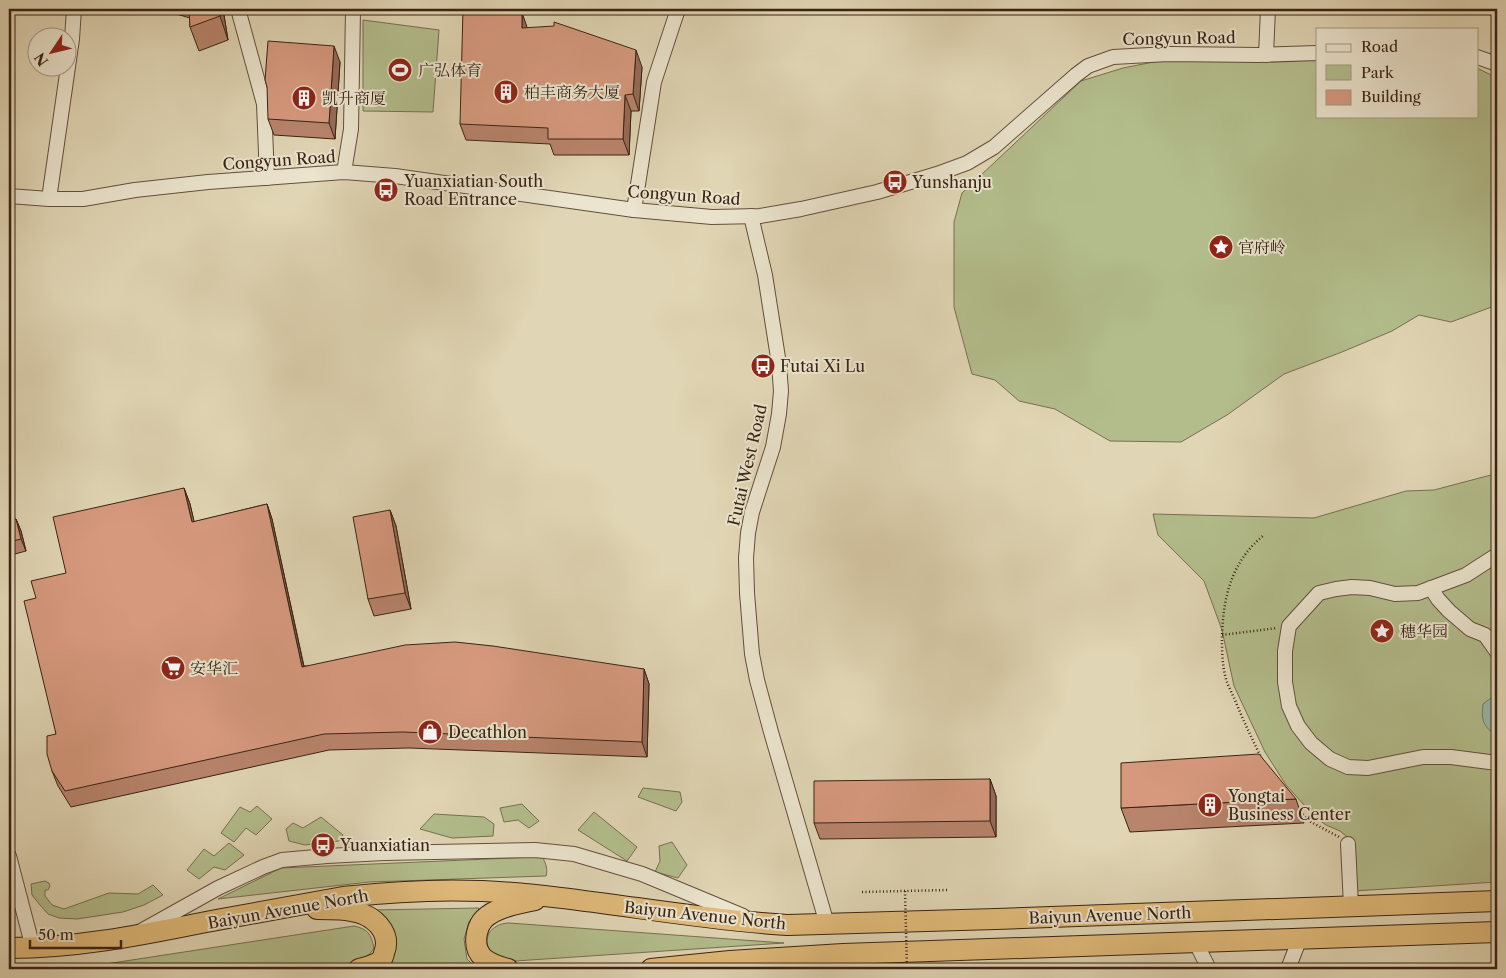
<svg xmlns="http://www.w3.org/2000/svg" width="1506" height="978" font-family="'Libre Caslon Text','Noto Serif SC',serif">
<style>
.green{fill:#b3bd8c;stroke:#767050}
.water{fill:#94b9aa;stroke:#707d6e}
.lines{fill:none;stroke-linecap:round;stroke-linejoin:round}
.minor-casing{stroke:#63503c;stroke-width:16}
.highway-casing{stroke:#392314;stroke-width:22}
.path{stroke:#392314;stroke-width:2.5;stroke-dasharray:1 2.5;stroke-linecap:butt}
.minor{stroke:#ebe4ce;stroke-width:14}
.highway{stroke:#e0ba7a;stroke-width:20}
.path-bridge{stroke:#392314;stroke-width:2.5;stroke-dasharray:1 2.5;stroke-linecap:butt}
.wall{fill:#b8846c;stroke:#392314}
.shaded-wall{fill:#966b58;stroke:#392314}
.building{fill:#d6997e;stroke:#392314}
.labels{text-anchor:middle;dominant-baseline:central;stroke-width:4;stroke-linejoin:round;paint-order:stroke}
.street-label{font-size:16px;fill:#392314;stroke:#ebe4ce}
.poi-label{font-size:16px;fill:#392314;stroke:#ebe4ce;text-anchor:start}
</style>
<rect width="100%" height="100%" fill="#e0d5b4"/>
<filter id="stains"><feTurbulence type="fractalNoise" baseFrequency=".004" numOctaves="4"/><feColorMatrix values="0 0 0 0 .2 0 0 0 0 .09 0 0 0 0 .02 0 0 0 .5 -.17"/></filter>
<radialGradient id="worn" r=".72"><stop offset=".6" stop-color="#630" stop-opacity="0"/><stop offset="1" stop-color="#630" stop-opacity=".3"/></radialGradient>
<g class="green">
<path d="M363 20 439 30 433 112 363 111Z"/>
<path d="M1169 59 1317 60V116H1477V68L1497 78V305L1451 322 1419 315 1392 331 1342 352 1284 374 1227 415 1181 442 1110 441 1055 409 1019 401 995 380 972 374 954 307V222L962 193 1081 81 1123 68Z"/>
<path d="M1497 471V882L1354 891 1351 840 1340 831 1326 825 1315 817 1286 785 1265 752 1234 686 1222 630 1204 581 1158 535 1153 514 1314 518 1406 491 1434 490 1491 475Z"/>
<path d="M643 788 680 792 682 802 676 811 638 797Z"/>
<path d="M522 804 539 821 529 828 518 820 504 822 500 808Z"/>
<path d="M257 806 272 819 256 835 246 828 234 842 221 833 240 807 250 812Z"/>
<path d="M594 812 637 847 627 861 578 830Z"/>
<path d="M434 814 484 817 494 824 493 836 452 838 420 829Z"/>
<path d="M321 817 343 835 339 841 305 845 289 841 286 829 293 823 303 828Z"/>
<path d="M672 842 687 865 678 878 655 872 660 861 659 846Z"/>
<path d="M229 843 244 855 225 870 214 867 199 879 187 870 204 849 214 856Z"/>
<path d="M535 857 543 858C546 864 548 870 546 876L369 882 218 899 281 868Z"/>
<path d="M45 881 49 883 50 886 48 890H45V896L52 905 64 909 109 893 138 894 153 885 163 895 144 905 123 912 77 919 59 918 48 914 40 905 32 895 31 884Z"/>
<path d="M479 908 478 912 469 922 464 939 467 959 477 969H383L372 910Z"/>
<path d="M509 923 784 943 515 961C510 960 503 960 499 958 485 951 482 934 497 926 500 924 505 923 509 923Z"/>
<path d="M354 926C368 929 371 934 374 948 364 963 360 964 343 966L86 967Z"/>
</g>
<path class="water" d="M1491 698H1497V736C1483 726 1481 721 1483 704Z"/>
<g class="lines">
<defs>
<g id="minor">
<path d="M238 9 264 104 267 178"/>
<path d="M1266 55 1268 9"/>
<path d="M1477 57 1497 64"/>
<path d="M344 172 351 129 353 9"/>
<path d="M9 196 49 199H83L135 190 208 182 344 172 395 176 634 210 712 217 760 216 801 209 877 192 937 174 967 163 994 147 1076 75 1088 66 1113 57 1168 54 1259 55 1317 53"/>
<path d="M49 199 72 39 74 9"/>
<path d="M634 210 654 82 678 9"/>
<path d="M751 216 765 275 779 364 781 391 779 414 773 447 752 512 748 533 746 558 747 593 752 654 757 680 771 732 827 924"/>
<path d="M1497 555 1466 575 1418 593 1395 594 1370 588 1352 587 1336 589 1319 593 1289 626 1285 651V682L1289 706 1298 726 1311 743 1330 759 1348 767 1368 768 1423 757H1451L1497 763"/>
<path d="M1431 588 1438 599 1449 611 1470 629 1485 635 1497 652"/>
<path d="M1348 844 1351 906"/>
<path d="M9 856 33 948"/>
<path d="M141 931 218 888 263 867 282 860 327 856 384 853 535 850 574 854 642 874 743 916"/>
<path d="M1195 941 1209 969"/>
<path d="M843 954 847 969"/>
<path d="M1288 969 1300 938"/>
</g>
<g id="highway">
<path d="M317 909C332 909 348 909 363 914 379 921 391 936 384 953 384 955 382 959 381 960 376 965 366 967 359 969"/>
<path d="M9 948C74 948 137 936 201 923 248 914 295 906 343 897 388 892 436 889 482 891 584 896 685 919 787 925L996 919 1497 901"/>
<path d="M508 969C489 964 472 957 477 933 478 928 480 923 484 919 496 907 518 904 535 900"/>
<path d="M651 969 730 961 843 954 1497 932"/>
</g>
</defs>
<use href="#minor" class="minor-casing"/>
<use href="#highway" class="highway-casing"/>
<g class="path">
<path d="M1222 635 1277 628"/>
<path d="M1262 759C1252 739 1243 720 1235 700 1232 693 1228 686 1226 679 1222 665 1222 650 1222 637 1223 596 1232 561 1264 535"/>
<path d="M1300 812 1311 822 1339 837"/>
<path d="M1497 819V823"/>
<path d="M862 892 948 890"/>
</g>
<use href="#minor" class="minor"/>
<use href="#highway" class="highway"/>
<path class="path-bridge" d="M905 891 907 969"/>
</g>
<g class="wall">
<path d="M159 9H223L228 40 199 51 190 27V18Z"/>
<path d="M522 13 527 28 642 67 639 111H631L629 155H554L550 144 466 140 460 124Z"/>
<path d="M340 62 335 139 274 135 268 119Z"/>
<path d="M184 488 190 504 194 522 267 504 272 519 304 666 644 669 649 684 647 757 409 748 329 750 71 807 58 786 52 771 56 734 36 598 66 573Z"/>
<path d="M390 510 396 526 411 609 374 616 368 599Z"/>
<path d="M16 519 21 531 26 551 11 555 9 549V521Z"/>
<path d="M990 779 996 796V837L820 839 814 823Z"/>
<path d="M1296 799 1304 823 1130 832 1121 808Z"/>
</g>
<g class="shaded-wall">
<path d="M218 9H223L228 40 220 16Z"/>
<path d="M522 13 528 30 522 28Z"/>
<path d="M334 46 340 62 335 139 329 123Z"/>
<path d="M636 50 642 67 639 111 633 94Z"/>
<path d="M625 95 631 111 629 155 623 139Z"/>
<path d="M184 488 190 504 198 538 192 522Z"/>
<path d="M267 504 272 519 307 682 302 667Z"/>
<path d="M390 510 396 526 411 609 405 593Z"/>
<path d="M16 519 21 531 26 551 21 539Z"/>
<path d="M644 669 649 684 647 757 642 742Z"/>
<path d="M990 779 996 796V837L990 821Z"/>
</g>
<g class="building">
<path d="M189 9H218L220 16 190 27Z"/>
<path d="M463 9 522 13V28L554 26V22L636 50 633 94 625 95 623 139H548V128L460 124Z"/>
<path d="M268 41 334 46 329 123 268 119 267 87 265 80Z"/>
<path d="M184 488 192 522 267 504 302 667 405 645 455 642 493 646 644 669 642 742 403 732 324 734 65 791 52 771 47 754V736L56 734 24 601 36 598 31 581 66 573 53 517Z"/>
<path d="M390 510 405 593 368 599 353 517Z"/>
<path d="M16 519 21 539 9 542V521Z"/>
<path d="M1259 754 1296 799 1121 808V763Z"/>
<path d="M990 779V821L814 823V781Z"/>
</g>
<defs>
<symbol id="stadium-disc" viewBox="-11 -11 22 22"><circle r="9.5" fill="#8f2418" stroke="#ebe4ce"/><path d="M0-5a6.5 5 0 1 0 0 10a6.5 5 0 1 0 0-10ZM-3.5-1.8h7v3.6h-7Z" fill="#fff"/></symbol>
<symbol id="building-disc" viewBox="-11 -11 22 22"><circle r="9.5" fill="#8f2418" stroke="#ebe4ce"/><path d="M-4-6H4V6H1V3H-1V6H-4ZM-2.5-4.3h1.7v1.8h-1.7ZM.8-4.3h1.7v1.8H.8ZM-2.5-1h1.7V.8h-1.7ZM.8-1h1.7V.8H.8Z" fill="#fff"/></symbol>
<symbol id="bus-disc" viewBox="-11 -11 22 22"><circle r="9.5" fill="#8f2418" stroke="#ebe4ce"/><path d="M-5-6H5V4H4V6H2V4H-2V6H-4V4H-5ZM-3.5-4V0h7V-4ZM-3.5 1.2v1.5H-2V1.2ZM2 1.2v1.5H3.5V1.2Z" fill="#fff"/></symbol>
<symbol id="sight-disc" viewBox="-11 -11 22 22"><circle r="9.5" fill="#8f2418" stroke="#ebe4ce"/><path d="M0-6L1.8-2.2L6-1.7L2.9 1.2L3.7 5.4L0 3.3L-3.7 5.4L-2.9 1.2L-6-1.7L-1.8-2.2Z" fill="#fff"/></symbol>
<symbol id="supermarket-disc" viewBox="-11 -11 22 22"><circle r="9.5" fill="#8f2418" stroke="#ebe4ce"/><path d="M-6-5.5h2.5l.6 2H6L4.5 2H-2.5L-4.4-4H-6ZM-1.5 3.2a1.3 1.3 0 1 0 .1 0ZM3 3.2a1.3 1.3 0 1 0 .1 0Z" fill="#fff"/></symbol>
<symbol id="shop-disc" viewBox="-11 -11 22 22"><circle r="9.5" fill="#8f2418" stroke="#ebe4ce"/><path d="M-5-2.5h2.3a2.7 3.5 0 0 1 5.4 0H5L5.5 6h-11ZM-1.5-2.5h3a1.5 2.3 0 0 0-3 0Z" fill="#fff"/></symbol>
</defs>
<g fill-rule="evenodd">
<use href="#stadium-disc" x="386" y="56" width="28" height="28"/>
<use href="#building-disc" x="492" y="78" width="28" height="28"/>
<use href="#building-disc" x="290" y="84" width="28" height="28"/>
<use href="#bus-disc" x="881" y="168" width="28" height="28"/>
<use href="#bus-disc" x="372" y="176" width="28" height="28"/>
<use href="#sight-disc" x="1207" y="233" width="28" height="28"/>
<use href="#bus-disc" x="749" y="352" width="28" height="28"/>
<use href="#sight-disc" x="1368" y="617" width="28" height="28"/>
<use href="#supermarket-disc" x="159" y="654" width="28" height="28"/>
<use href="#shop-disc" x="416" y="718" width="28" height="28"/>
<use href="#building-disc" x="1196" y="791" width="28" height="28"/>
<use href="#bus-disc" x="309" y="831" width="28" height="28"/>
</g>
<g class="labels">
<g class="street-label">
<text transform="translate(1179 38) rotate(-1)">Congyun Road</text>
<text transform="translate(279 160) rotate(-4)">Congyun Road</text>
<text transform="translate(684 195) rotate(4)">Congyun Road</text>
<text transform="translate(747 465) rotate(-77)">Futai West Road</text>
<text transform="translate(288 909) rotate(-10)">Baiyun Avenue North</text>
<text transform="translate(705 915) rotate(6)">Baiyun Avenue North</text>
<text transform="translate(1110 915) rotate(-2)">Baiyun Avenue North</text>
</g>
<g class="poi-label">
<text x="418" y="70">广弘体育</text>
<text x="524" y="92">柏丰商务大厦</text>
<text x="322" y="98">凯升商厦</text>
<text x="404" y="181">Yuanxiatian South<tspan x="404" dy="18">Road Entrance</tspan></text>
<text x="912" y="182">Yunshanju</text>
<text x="1238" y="247">官府岭</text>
<text x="780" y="366">Futai Xi Lu</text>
<text x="1400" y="631">穗华园</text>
<text x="190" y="668">安华汇</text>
<text x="448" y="732">Decathlon</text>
<text x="1228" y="796">Yongtai<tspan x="1228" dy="18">Business Center</tspan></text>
<text x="340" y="845">Yuanxiatian</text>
</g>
</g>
<rect width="1506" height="978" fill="none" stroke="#e0d5b4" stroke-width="30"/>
<rect x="10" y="10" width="1486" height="958" fill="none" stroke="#392314" stroke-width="2.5"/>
<rect x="15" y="15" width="1476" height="948" fill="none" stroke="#392314"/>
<rect x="1316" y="28" width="162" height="90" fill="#ebe4ce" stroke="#a49784"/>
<rect x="1326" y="44" width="25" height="8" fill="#ebe4ce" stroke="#a49784"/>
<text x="1361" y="52" font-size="15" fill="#392314">Road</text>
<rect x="1326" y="65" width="25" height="15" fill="#b3bd8c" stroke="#a49784"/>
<text x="1361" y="78" font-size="15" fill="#392314">Park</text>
<rect x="1326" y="90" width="25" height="15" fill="#d6997e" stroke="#a49784"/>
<text x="1361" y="102" font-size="15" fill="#392314">Building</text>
<g transform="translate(52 52) rotate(235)"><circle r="24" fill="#ebe4ce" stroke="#a49784"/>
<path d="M0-4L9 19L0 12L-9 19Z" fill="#8f2418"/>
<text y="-8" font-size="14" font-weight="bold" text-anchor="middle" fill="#392314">N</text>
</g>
<path d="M30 940v8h91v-8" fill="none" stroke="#392314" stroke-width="2.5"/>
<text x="38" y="940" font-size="15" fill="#392314" stroke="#ebe4ce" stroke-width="4" paint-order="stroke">50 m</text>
<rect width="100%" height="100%" filter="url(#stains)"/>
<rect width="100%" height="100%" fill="url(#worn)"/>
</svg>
